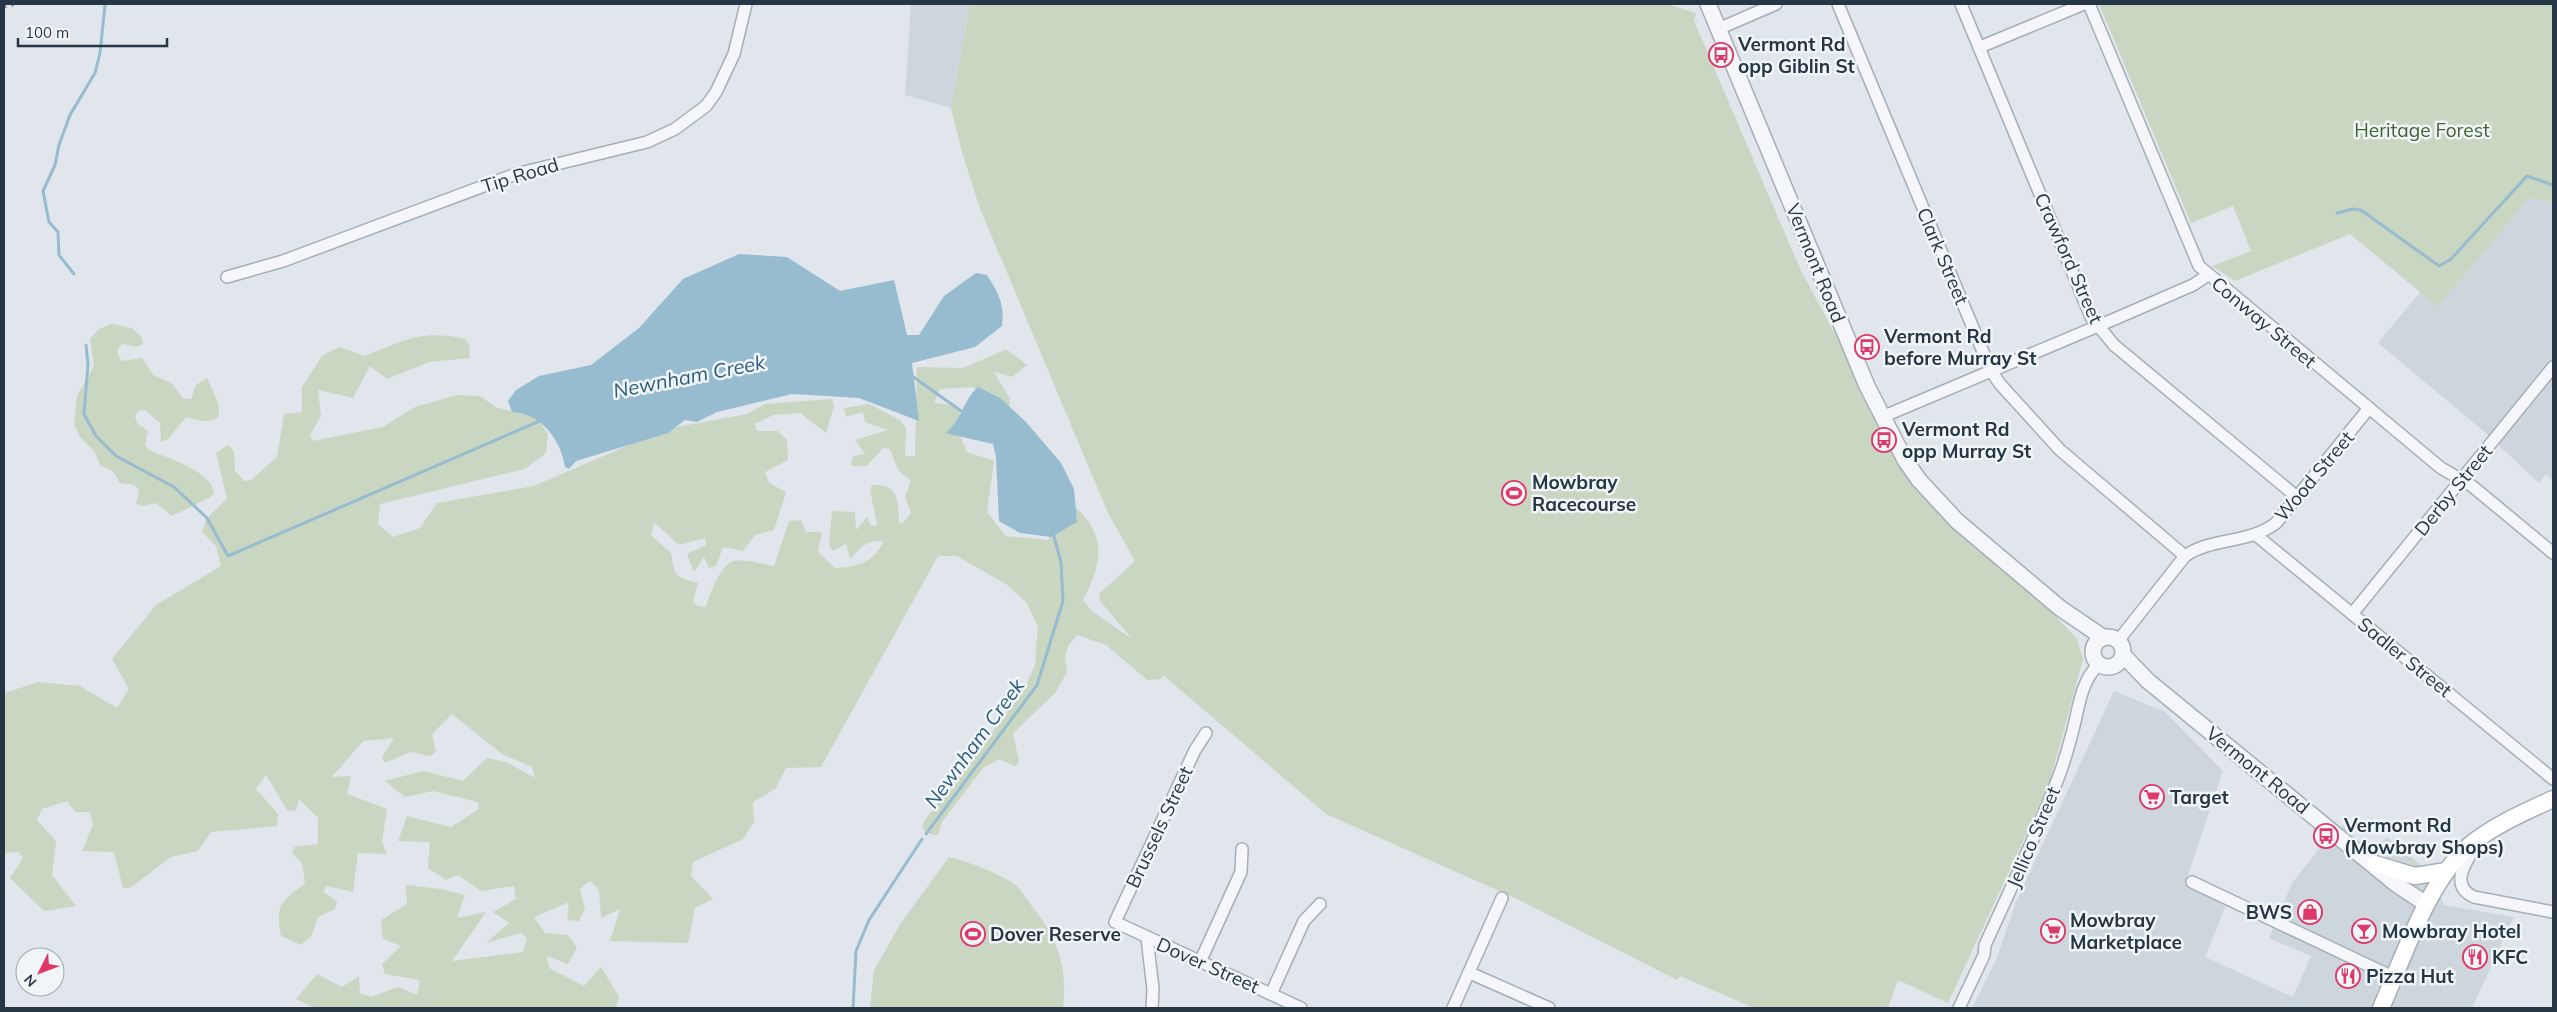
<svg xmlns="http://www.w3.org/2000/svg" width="2557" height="1012" font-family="Mulish,sans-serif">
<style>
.built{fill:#ced6dd}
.green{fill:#c9d6c1}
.water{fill:#97bbcf}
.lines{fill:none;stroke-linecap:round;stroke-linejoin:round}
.stream{stroke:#97bbcf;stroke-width:3}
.minor-casing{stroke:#a5aeb6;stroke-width:14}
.tertiary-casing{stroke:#a5aeb6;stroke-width:18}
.secondary-casing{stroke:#a5aeb6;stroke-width:19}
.minor{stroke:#f4f6f9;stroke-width:11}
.tertiary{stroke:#f4f6f9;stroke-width:15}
.secondary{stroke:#fff;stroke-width:16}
.rail{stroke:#788896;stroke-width:3;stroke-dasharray:2.5 5;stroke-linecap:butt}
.labels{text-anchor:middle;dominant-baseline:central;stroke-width:5;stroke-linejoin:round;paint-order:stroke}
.poi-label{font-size:19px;font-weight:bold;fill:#273645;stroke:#f0f5f8;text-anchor:start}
.park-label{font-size:19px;fill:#426232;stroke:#f0f5f8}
.street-label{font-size:19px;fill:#273645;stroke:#f0f5f8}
.water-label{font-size:20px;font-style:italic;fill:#2c5c7d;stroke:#f0f5f8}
</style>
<rect width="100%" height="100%" fill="#e0e6eb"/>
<g class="built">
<path d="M911 4H970L951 108 905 95Z"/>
<path d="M2529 198 2553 202V481L2546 474 2539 483 2481 429 2378 343 2420 292 2439 306Z"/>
<path d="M2114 691 2165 712 2223 771 2185 884 2227 903 2205 957 2293 997 2311 956 2269 938 2292 883 2327 839 2343 825 2371 853 2387 837 2427 870 2444 905 2514 917 2472 1008H1972L1996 960 2016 902Z"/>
</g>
<g class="green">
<path d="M970 4H1667L1696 13 1694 21 1801 271 1910 472 1971 543 2051 611 2077 639 2083 659 2049 785 1948 1003 1898 980 1888 1008H1754L1680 976 1677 980 1517 899 1326 814 1163 675 1162 679 1147 680 1106 645 1077 635 1068 646 1065 658 1067 672 1055 693 1013 733 1019 762 1015 766 999 759 983 768 942 822 938 835C932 835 925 833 922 827L925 820 1023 692 1035 665 1038 627 1027 603 1006 584 957 556H938L821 767 786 768 775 789 753 802 754 822 743 839 693 862 691 876 713 899 695 908 688 943 610 941 620 909 601 918 599 890 590 881 580 889 585 909 579 921 567 920 569 902 534 917 545 933 568 935 577 948 568 964 547 956 549 968 584 986 601 967 619 997 616 1008H315L296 999 317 974 342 987 359 976 360 993 371 997 398 987 417 995 420 980 385 974 382 964 401 946 383 939 381 920 407 904 406 885 441 889 465 895 457 918 486 912 452 961 523 952 527 938 521 933 486 943 509 923 493 912 516 899 514 886 481 891 458 875 446 880 428 868 430 842 398 841 407 816 451 827 479 809 478 802 433 791 405 797 385 781 423 771 463 781 487 758 506 762 535 778 532 767 502 754 452 714 432 734 436 752 430 756 410 752 385 763 382 757 394 738 363 741 332 777 351 776 347 794 387 809 382 842 387 854 358 853 353 892 326 886 323 892 337 901 335 909 318 917 311 937 300 945 281 936C275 904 281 903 305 883L302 863 292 853 294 847 318 844V818L299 799 296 811 287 810 266 775 256 789 278 814 277 826 211 832 198 851 171 857 130 888H123L114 852 82 851 93 825 90 812H75L67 801 42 809 37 820 56 841 52 875 76 906 44 911 10 878 23 858 19 852 4 853V693L39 682 80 686 117 708 129 689 112 659 156 605 221 566 216 546 202 532 207 518 227 499 216 453 228 445 234 451 235 471 244 481 251 480 277 457 284 414 302 412V387L322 356 339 347 365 356C403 341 422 329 465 339L469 345 470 358 429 362 387 379 370 366 353 398 318 390 321 416 310 435 313 441 383 427 415 407 457 395 480 396 497 408 528 414 539 421 548 434 546 453 525 469 380 504 378 524 393 537 420 528 437 503 534 486 666 429 747 414 765 404 832 399 834 406 826 433 800 413 773 415 755 424 757 431H778L787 440 788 460 765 472 769 483 786 492 774 530 755 535 743 551 723 547 716 566 709 568 704 557 694 572 687 554 706 545 705 538 679 545 654 522 651 535 671 553C675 576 674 577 698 583L693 602 698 606 706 607C710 595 720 564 734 561 745 559 763 564 774 566L789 521 801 520 806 532H822L818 552 835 568C858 567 873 563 884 541 868 539 861 547 850 559L846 544 833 551 829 546 832 511 855 512 856 530 867 517 871 526 877 525 870 490 872 485C899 484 898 500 899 522L902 523 911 514 905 496 911 481 898 470 890 449 883 448 867 466H851L853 456 865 454 855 440 888 430 865 422 863 412 846 417 844 408 869 404 900 420 906 428 905 456H915L917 367 963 368 1005 350 1009 351 1027 365 1012 377 994 372 1010 399 1009 411 1000 412 973 387 940 389 934 403 956 405 963 420 958 432 967 452 994 461 987 512 1006 536 1048 540 1061 517 1076 508C1108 536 1101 566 1083 600L1092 611 1132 639 1100 601 1099 594 1135 561 1108 513 979 206 962 152 951 108Z"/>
<path d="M2099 4H2553V202L2529 198 2438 307 2350 234 2235 281 2212 266 2251 251 2233 206 2191 223Z"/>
<path d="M112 324 132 328 142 337 143 344 137 347 123 344 118 348V355L122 361 142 358 153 375 171 383 184 399H191L196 385 207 378 218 403 219 416C208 425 199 420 186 417L168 439 161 442 160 423 145 410 138 411 135 416 137 423 148 431 145 445 149 450C167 458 212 471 214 493L209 498 172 516 156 503 143 506 136 504 139 490 134 485 120 483 113 471 100 465 95 452 80 437 74 424 77 396 94 366 90 339 99 329Z"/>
<path d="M2386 844 2393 849 2396 846 2420 867 2415 866 2398 851 2387 847 2379 852Z"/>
<path d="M949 857C969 862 993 871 1011 882 1019 886 1025 897 1031 905 1057 937 1068 966 1063 1008H870L874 970 901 923Z"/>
</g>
<g class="water">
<path d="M739 254 787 257 840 291 894 280 907 335H919L944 296 976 273 987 275C998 292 1005 305 1002 326L975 347 912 363 919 421 859 398 792 394 717 412 697 422 685 420 668 433 576 461 569 469 565 467C561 440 541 413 512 412L508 401 516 390 539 376 591 365 639 328 683 279Z"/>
<path d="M978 387 1000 398 1026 422 1061 463 1074 489 1077 522 1051 537 1020 533 999 521 996 457 993 444 945 433C962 421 963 400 978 387Z"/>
</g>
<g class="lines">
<g class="stream">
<path d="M2337 213 2353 209 2361 210 2439 266 2451 259 2527 176 2553 185"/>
<path d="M74 274 59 255 58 232 49 222 43 191 55 165 59 145 70 115 95 73 100 53 105 5"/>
<path d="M86 345 88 364 84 414 96 436 116 456 174 487 207 518 228 556 542 420"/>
<path d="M912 376 964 413"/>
<path d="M926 834 1037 685 1063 601 1061 562 1053 533"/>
<path d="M853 1008 856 951 869 920 922 839"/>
</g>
<defs>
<g id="minor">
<path d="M1838 4 1991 371 2000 384 2060 450 2185 556"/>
<path d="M1961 4 2091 317 2114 345 2297 497"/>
<path d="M2089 4 2199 266 2441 468 2472 486 2553 553"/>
<path d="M1718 29 1776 4"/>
<path d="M1980 47 2084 4"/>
<path d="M227 277 283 261 516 174 647 142 675 129 706 106 716 92 734 54 746 4"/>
<path d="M1882 417 2117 318 2193 285 2208 275"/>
<path d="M2256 535 2553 779"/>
<path d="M2352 614 2553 367"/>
<path d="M2118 641 2185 556C2212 537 2249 544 2276 523L2369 408"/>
<path d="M1206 733 1195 750 1115 922 1301 1008"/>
<path d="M2476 845C2467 861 2448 885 2474 897L2553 912"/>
<path d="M2192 882 2395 978"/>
<path d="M1147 938 1153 989 1152 1008"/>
<path d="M1200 962 1241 872 1242 849"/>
<path d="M1470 973 1549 1008"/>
<path d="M1271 994 1304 921 1320 904"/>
<path d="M1453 1008 1502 898"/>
<path d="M1959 1008 1984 955 1985 945C2011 888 2038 832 2060 773 2064 762 2068 749 2071 737 2079 711 2079 683 2099 664"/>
</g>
<g id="tertiary">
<path d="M1708 4 1867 386 1905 460 1919 480 1957 521 2060 608 2104 638"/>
<circle cx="2108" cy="652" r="15"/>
<path d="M2123 655 2148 681 2396 884 2426 904"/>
</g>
<g id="secondary">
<path d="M2375 864 2415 876 2446 871"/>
<path d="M2381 1008C2404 957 2427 882 2470 845 2494 825 2525 812 2553 799"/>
</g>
</defs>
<use href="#minor" class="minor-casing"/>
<use href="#tertiary" class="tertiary-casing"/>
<use href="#secondary" class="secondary-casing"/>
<use href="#minor" class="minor"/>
<use href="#tertiary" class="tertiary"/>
<use href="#secondary" class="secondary"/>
<path class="rail" d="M4 7 16 4"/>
</g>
<defs>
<symbol id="bus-ring" viewBox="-11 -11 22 22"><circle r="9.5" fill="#f0f5f8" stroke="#de3869" stroke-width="1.5"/><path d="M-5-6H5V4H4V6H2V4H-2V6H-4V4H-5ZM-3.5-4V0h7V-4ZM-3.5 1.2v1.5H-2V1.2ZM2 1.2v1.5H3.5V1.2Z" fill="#de3869"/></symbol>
<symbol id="stadium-ring" viewBox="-11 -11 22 22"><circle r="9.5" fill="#f0f5f8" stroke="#de3869" stroke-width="1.5"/><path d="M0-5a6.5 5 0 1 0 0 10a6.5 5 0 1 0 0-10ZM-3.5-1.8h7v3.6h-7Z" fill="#de3869"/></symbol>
<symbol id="supermarket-ring" viewBox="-11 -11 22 22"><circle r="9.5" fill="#f0f5f8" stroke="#de3869" stroke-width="1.5"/><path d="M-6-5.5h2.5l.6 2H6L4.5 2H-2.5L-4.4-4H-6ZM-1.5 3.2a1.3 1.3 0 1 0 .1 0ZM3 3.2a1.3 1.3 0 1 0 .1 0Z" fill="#de3869"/></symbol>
<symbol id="shop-ring" viewBox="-11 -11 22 22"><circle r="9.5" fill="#f0f5f8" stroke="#de3869" stroke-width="1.5"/><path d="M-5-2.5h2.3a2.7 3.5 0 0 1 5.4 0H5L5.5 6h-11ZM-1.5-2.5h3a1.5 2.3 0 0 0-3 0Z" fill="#de3869"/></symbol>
<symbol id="bar-ring" viewBox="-11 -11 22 22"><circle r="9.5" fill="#f0f5f8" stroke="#de3869" stroke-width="1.5"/><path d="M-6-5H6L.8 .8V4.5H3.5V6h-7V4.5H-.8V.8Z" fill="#de3869"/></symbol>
<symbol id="restaurant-ring" viewBox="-11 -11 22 22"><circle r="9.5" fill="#f0f5f8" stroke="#de3869" stroke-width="1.5"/><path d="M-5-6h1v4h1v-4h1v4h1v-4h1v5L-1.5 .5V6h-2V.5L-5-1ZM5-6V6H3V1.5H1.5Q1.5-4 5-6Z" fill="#de3869"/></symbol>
</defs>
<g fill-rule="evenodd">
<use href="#bus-ring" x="1707" y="41" width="28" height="28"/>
<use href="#bus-ring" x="1853" y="333" width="28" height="28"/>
<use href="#bus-ring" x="1870" y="426" width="28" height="28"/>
<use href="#stadium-ring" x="1500" y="479" width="28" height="28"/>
<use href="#supermarket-ring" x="2138" y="783" width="28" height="28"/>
<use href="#bus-ring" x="2312" y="822" width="28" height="28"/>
<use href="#shop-ring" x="2296" y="898" width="28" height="28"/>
<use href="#supermarket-ring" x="2039" y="917" width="28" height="28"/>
<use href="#bar-ring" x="2350" y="917" width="28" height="28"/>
<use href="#stadium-ring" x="959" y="920" width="28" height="28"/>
<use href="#restaurant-ring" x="2461" y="943" width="28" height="28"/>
<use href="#restaurant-ring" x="2334" y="962" width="28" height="28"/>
</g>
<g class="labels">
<g class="poi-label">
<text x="1738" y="44">Vermont Rd<tspan x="1738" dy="22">opp Giblin St</tspan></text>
<text x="1884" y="336">Vermont Rd<tspan x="1884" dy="22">before Murray St</tspan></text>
<text x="1902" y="429">Vermont Rd<tspan x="1902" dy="22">opp Murray St</tspan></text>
<text x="1532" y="482">Mowbray<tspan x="1532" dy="22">Racecourse</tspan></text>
<text x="2170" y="797">Target</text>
<text x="2344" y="825">Vermont Rd<tspan x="2344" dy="22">(Mowbray Shops)</tspan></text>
<text x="2292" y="912" text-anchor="end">BWS</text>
<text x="2070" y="920">Mowbray<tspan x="2070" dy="22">Marketplace</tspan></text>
<text x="2382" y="931">Mowbray Hotel</text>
<text x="990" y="934">Dover Reserve</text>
<text x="2492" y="957">KFC</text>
<text x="2366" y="976">Pizza Hut</text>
</g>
<g class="park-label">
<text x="2422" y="130">Heritage Forest</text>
</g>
<g class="street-label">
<text transform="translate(520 175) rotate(-17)">Tip Road</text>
<text transform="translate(1943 256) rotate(67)">Clark Street</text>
<text transform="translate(2069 258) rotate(66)">Crawford Street</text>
<text transform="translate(1816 263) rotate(68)">Vermont Road</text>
<text transform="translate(2264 322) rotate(40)">Conway Street</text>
<text transform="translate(2314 476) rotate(-50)">Wood Street</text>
<text transform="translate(2453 490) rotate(-51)">Derby Street</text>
<text transform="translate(2405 657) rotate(39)">Sadler Street</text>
<text transform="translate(2258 770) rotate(39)">Vermont Road</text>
<text transform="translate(1159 827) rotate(-65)">Brussels Street</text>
<text transform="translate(2033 837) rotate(-67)">Jellico Street</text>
<text transform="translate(1208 965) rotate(24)">Dover Street</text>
</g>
<g class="water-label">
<text transform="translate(689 376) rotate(-11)">Newnham Creek</text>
<text transform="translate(974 743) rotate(-54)">Newnham Creek</text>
</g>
</g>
<rect width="2557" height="1012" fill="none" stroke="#273645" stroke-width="10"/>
<g transform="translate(40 972) rotate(228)"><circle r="24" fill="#f0f5f8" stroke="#a0a9b0"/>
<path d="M0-4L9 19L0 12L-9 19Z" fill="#de3869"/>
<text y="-8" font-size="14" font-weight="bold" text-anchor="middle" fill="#273645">N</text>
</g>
<path d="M18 38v8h149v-8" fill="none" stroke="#273645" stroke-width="2.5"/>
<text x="25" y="38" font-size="15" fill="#273645" stroke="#f0f5f8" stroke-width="4" paint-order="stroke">100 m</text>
</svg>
